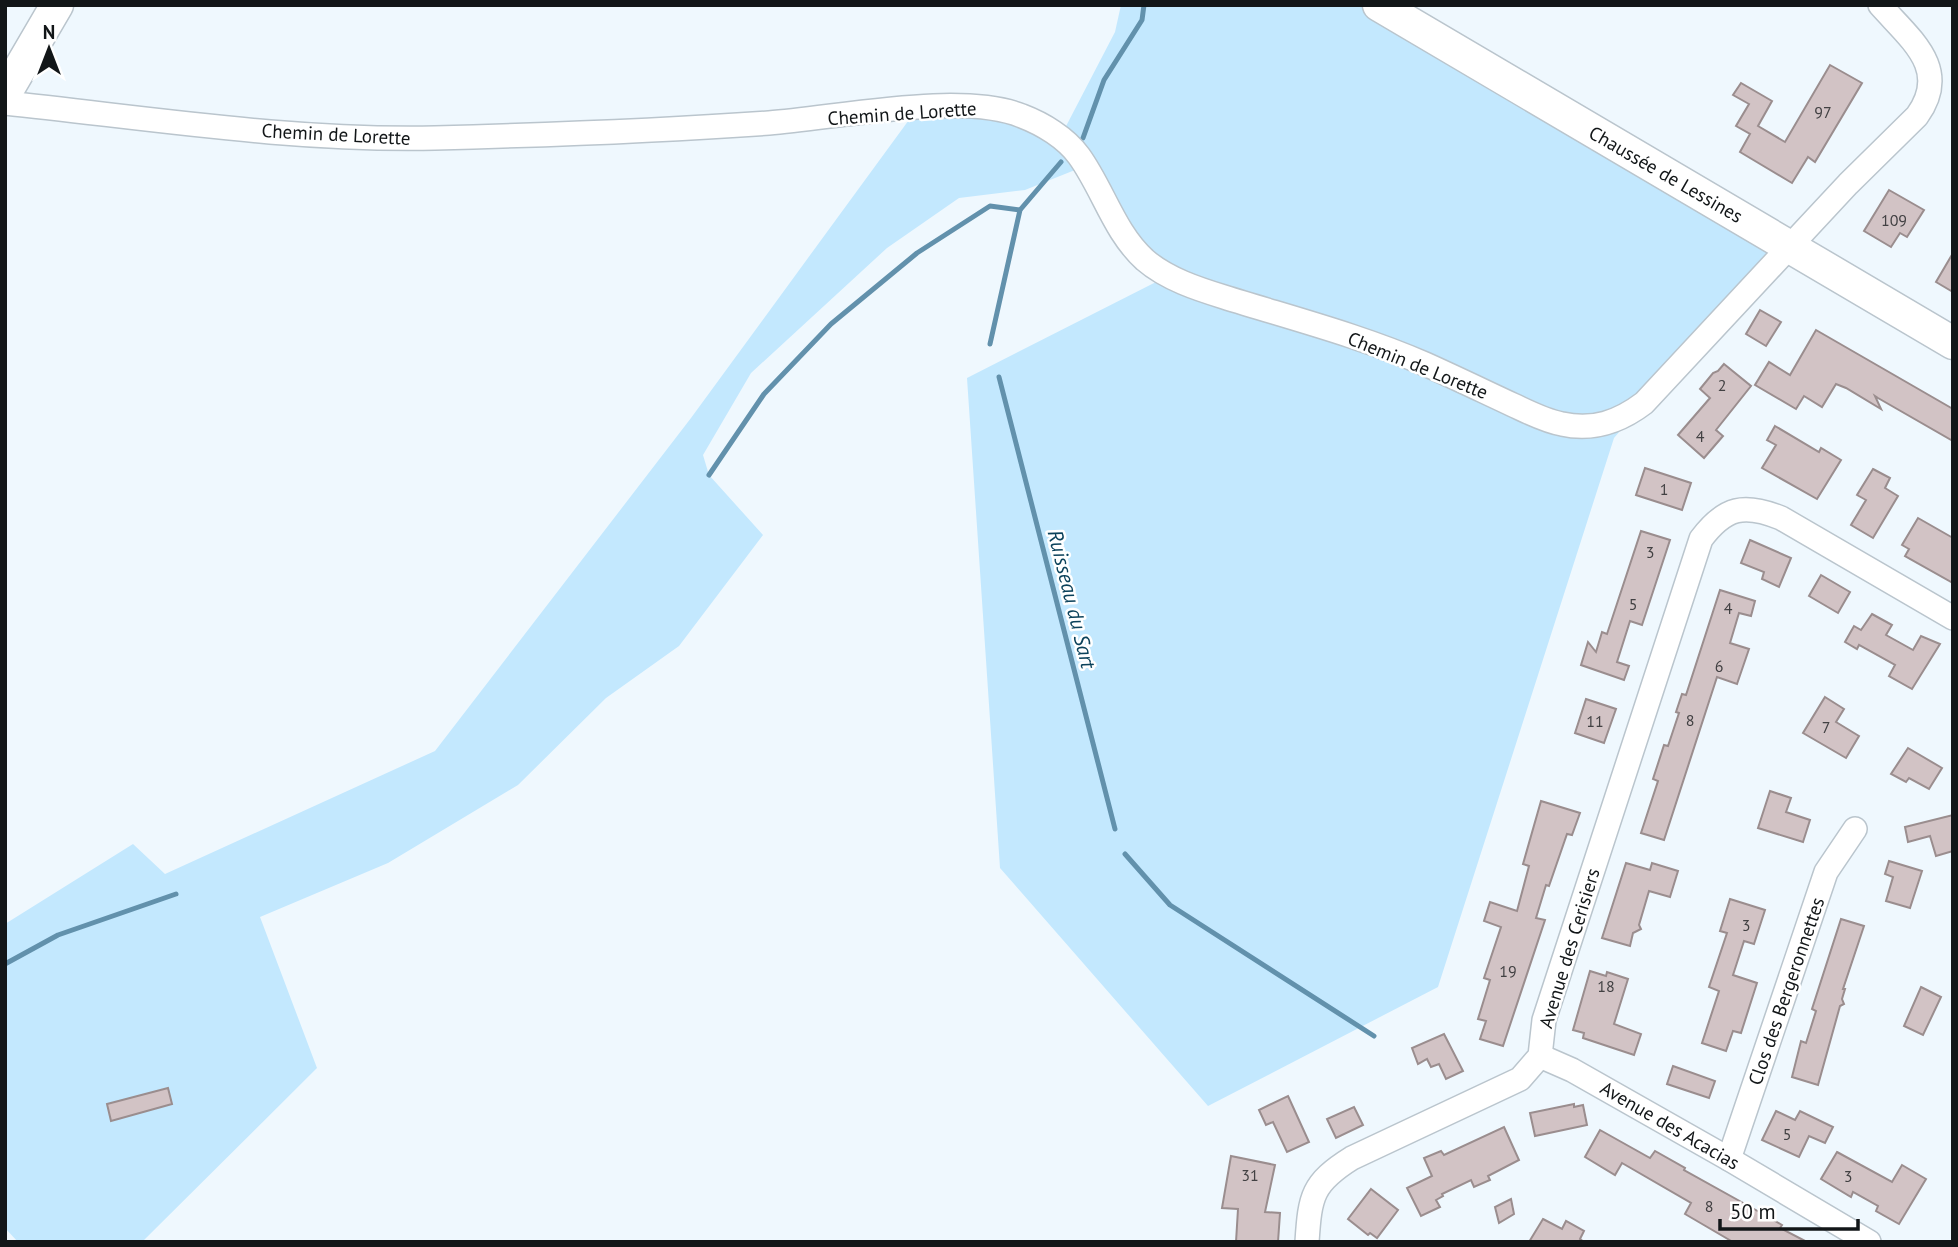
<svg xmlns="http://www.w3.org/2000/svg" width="1958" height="1247" font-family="'PT Sans',sans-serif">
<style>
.green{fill:#c3e8fe}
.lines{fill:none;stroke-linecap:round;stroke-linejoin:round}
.stream{stroke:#6291ac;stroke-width:5}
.building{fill:#d2c3c5;stroke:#9a8d8e;stroke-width:2}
.minor-casing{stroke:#bac5cd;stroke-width:26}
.secondary-casing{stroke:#bac5cd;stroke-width:35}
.minor{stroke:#fff;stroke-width:23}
.secondary{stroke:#fff;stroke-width:32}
.labels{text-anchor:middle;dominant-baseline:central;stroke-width:5;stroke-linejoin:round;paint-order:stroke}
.number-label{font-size:16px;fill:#424143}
.street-label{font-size:19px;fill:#121618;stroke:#fff}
.water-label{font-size:21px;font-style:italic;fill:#0b425b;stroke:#fff}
</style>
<rect width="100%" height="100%" fill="#eff8fe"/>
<g class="green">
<path d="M1121 5H1361L1775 250 1614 438 1438 987 1208 1106 1000 868 967 378 1156 282 1090 164 1063 132 1115 32Z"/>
<path d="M959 109 1028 122 1080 168 1025 190 959 198 887 248 751 373 703 455 709 475 763 535 679 646 606 698 518 785 388 863 260 917 317 1068 142 1242H18L5 1228V924L133 844 165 874 435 751 691 418 914 113Z"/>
</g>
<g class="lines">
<g class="stream">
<path d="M1083 138 1104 80 1142 20 1144 5"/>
<path d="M990 344 1020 210 1061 162"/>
<path d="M999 377 1115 829"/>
<path d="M709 475 764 394 831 324 917 253 990 206 1020 210"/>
<path d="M1125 854 1170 905 1374 1036"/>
<path d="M5 964 58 935 176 894"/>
</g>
</g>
<g class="building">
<path d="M1830 65 1862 83 1815 162 1808 157 1792 183 1740 152 1750 134 1736 126 1749 104 1733 95 1741 83 1772 101 1758 126 1785 142Z"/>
<path d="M1889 190 1924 210 1907 237 1900 233 1891 247 1864 231Z"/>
<path d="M1953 253V292L1936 282Z"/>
<path d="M1760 310 1781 322 1766 346 1746 334Z"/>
<path d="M1816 330 1953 409V441L1878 398 1875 396 1881 409 1846 388 1836 384 1822 407 1804 396 1796 409 1755 385 1769 362 1790 375Z"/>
<path d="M1724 364 1751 386 1716 430 1723 436 1704 458 1678 435 1710 398 1700 389 1713 373 1718 371Z"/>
<path d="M1775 426 1819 452 1821 448 1841 460 1817 499 1762 468 1776 445 1767 440Z"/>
<path d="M1645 468 1691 483 1682 510 1636 495Z"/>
<path d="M1873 469 1890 478 1885 488 1898 496 1873 538 1851 525 1866 500 1857 495Z"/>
<path d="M1918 518 1953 538V583L1905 556 1909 549 1902 545Z"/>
<path d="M1641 531 1670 540 1642 625 1630 621 1617 662 1629 666 1624 680 1581 665 1588 642 1596 652 1602 632 1607 634Z"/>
<path d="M1750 540 1791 558 1779 587 1762 579 1764 572 1741 563Z"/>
<path d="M1821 575 1850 592 1838 613 1809 596Z"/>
<path d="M1720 590 1755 601 1751 616 1739 613 1730 643 1749 649 1737 684 1717 677 1664 840 1641 833 1658 781 1653 779 1664 745 1668 746 1679 713 1676 712 1682 694 1686 695Z"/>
<path d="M1872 614 1892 625 1886 635 1913 650 1921 636 1940 644 1912 689 1889 676 1895 665 1859 645 1857 649 1845 642 1854 626 1861 630Z"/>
<path d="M1825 697 1844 709 1836 722 1859 736 1846 758 1803 733Z"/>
<path d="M1586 699 1616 709 1604 743 1575 733Z"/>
<path d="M1908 748 1942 768 1929 789 1909 778 1906 782 1891 774Z"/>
<path d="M1770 791 1791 798 1786 812 1810 820 1803 842 1758 828Z"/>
<path d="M1541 801 1580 813 1572 835 1567 834 1549 886 1546 885 1536 918 1545 920 1503 1046 1480 1039 1486 1021 1478 1019 1490 980 1484 978 1501 927 1484 921 1490 902 1517 911 1529 866 1523 864Z"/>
<path d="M1953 815V851L1936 856 1930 836 1908 842 1905 827Z"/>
<path d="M1889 861 1922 871 1910 908 1886 901 1893 877 1885 874Z"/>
<path d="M1626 863 1650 870 1652 863 1678 871 1670 897 1649 891 1639 925 1641 929 1633 933 1630 946 1602 938Z"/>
<path d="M1730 899 1765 910 1754 944 1744 941 1733 975 1757 983 1741 1033 1733 1031 1726 1051 1702 1043 1719 991 1709 987 1727 933 1720 931Z"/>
<path d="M1841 919 1864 926 1843 989H1845L1842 999 1844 1004 1840 1006 1818 1085 1792 1077 1801 1041 1806 1043 1816 1011 1812 1009Z"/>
<path d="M1590 971 1606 976 1607 972 1628 979 1614 1024 1641 1034 1634 1055 1583 1038 1584 1033 1573 1030Z"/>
<path d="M1921 987 1941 997 1923 1035 1904 1026Z"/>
<path d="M1444 1034 1463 1071 1446 1079 1439 1064 1431 1067 1427 1059 1418 1064 1412 1048Z"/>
<path d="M1673 1066 1715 1081 1709 1098 1667 1084Z"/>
<path d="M168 1088 172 1104 111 1121 107 1104Z"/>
<path d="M1288 1096 1309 1142 1287 1152 1273 1122 1266 1125 1259 1110Z"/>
<path d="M1574 1104V1107L1583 1105 1587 1125 1535 1136 1530 1113Z"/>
<path d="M1354 1107 1363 1125 1336 1138 1327 1119Z"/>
<path d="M1776 1111 1795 1120 1800 1111 1833 1127 1825 1143 1809 1136 1799 1157 1762 1140Z"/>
<path d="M1504 1127 1519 1160 1488 1176 1490 1180 1474 1187 1471 1180 1442 1194 1443 1196 1436 1200 1440 1207 1421 1216 1407 1188 1432 1176 1424 1158 1441 1151 1444 1155Z"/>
<path d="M1600 1130 1650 1158 1655 1151 1685 1168 1684 1170 1763 1214 1782 1225 1780 1228 1807 1242H1733L1685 1214 1691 1203 1622 1163 1615 1175 1585 1157Z"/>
<path d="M1837 1152 1892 1182 1902 1165 1926 1179 1899 1224 1876 1211 1878 1206 1853 1192 1851 1197 1821 1179Z"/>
<path d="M1231 1156 1275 1165 1265 1212 1280 1213 1278 1242H1236L1238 1209 1222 1208Z"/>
<path d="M1371 1189 1398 1210 1377 1238 1370 1233 1368 1235 1348 1219Z"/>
<path d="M1511 1199 1514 1214 1499 1223 1495 1207Z"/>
<path d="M1543 1219 1562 1229 1566 1221 1584 1231 1580 1239 1584 1242H1529Z"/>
</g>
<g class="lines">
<defs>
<g id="minor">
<path d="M5 103C148 118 291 141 435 138 546 135 658 131 769 123 837 118 961 91 1022 116 1043 124 1066 138 1079 156 1103 189 1114 232 1145 260 1167 279 1198 289 1224 297 1291 318 1361 336 1425 364 1454 377 1483 391 1513 405 1528 412 1545 421 1562 424 1593 431 1619 422 1644 403L1848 184 1917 116C1951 69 1911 40 1880 5"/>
<path d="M1540 1056 1572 1070 1729 1159 1869 1242"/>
<path d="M1729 1159 1826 872 1855 829"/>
<path d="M1307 1242C1310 1196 1312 1183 1352 1158L1520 1079 1540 1056 1544 1020 1701 539C1725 507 1744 503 1781 518L1953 618"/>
</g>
<g id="secondary">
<path d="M1379 5 1953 343"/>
<path d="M5 94 57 5"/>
</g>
</defs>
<use href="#minor" class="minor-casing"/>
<use href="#secondary" class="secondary-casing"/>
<use href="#minor" class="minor"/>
<use href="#secondary" class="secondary"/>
</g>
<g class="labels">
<g class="number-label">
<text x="1823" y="112">97</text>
<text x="1894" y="220">109</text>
<text x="1722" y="385">2</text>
<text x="1700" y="436">4</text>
<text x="1664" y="489">1</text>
<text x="1650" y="552">3</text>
<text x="1633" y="604">5</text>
<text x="1728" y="608">4</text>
<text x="1719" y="666">6</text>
<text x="1690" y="720">8</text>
<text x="1595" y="721">11</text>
<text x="1826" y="727">7</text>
<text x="1746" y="925">3</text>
<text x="1508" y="971">19</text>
<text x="1606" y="986">18</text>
<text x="1787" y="1134">5</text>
<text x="1250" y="1175">31</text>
<text x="1848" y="1176">3</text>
<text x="1709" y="1206">8</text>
</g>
<g class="street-label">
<text transform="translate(902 113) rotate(-4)">Chemin de Lorette</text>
<text transform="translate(336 134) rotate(3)">Chemin de Lorette</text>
<text transform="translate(1666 174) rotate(30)">Chaussée de Lessines</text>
<text transform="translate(1418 365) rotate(22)">Chemin de Lorette</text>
<text transform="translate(1569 948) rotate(-73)">Avenue des Cerisiers</text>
<text transform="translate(1786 991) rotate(-71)">Clos des Bergeronnettes</text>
<text transform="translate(1670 1125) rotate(30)">Avenue des Acacias</text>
</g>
<g class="water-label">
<text transform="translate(1072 599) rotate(76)">Ruisseau du Sart</text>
</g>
</g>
<rect width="1958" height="1247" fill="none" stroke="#121618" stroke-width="14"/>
<g transform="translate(49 49)" stroke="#ffffff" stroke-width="5" paint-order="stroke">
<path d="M0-5L12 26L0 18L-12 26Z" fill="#121618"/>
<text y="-10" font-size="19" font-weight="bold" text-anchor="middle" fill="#121618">N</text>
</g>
<path d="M1720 1219v10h138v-10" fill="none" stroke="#121618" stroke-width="3.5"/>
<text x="1730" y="1219" font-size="21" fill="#121618" stroke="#ffffff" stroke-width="5" paint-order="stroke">50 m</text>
</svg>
